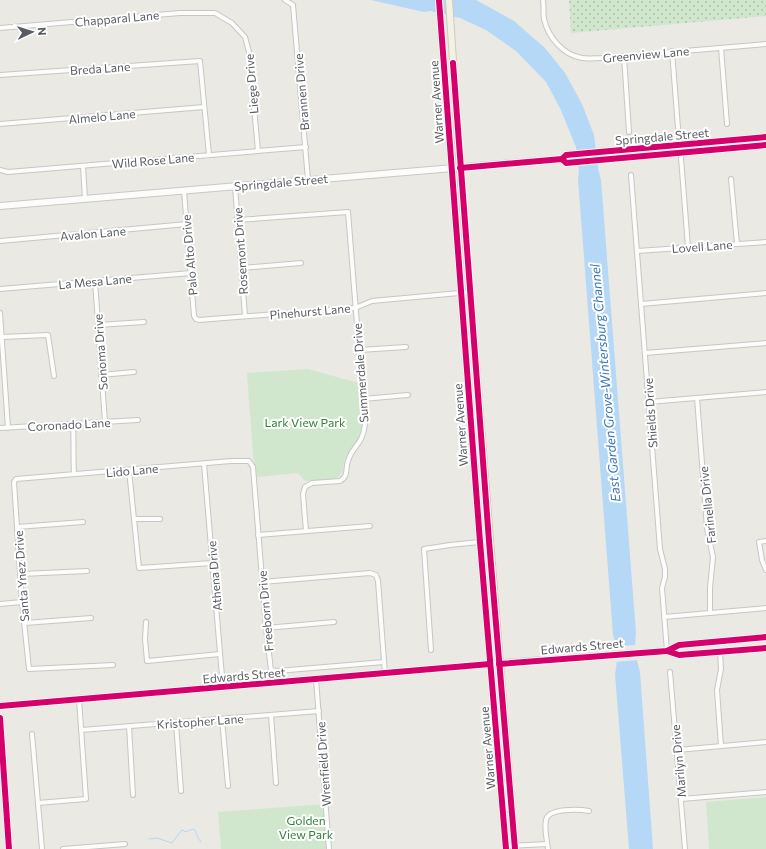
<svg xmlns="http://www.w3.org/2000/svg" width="766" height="849" font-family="Commissioner,sans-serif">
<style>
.grass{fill:url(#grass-dots)}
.green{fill:#d0e7ce}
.water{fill:#b5d8f7}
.pier{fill:#eae9e3}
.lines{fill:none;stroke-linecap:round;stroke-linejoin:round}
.stream{stroke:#b5d8f7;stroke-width:1}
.street-casing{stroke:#c6c7c5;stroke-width:6}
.secondary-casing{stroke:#c7c8c7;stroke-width:8}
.primary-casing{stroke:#d3cbb0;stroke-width:8}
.street{stroke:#fcfcfb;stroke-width:4}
.secondary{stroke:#fcfcfb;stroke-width:6}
.primary{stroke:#f2f1e6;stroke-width:6}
.cycleway-casing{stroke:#fff;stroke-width:8}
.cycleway{stroke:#d6006c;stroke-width:6}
.labels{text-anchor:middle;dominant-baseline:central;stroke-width:4;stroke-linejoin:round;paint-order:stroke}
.street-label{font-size:12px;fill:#595d62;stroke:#fff}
.park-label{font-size:12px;fill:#308238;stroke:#fff}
.water-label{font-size:13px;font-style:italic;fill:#3a75be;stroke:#fff}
</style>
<defs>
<pattern id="grass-dots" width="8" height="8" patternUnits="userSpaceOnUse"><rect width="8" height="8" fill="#d0e7ce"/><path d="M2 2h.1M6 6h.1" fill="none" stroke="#acbeab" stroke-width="1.8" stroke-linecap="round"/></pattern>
</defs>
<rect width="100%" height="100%" fill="#eae9e3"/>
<path class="grass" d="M569 0H766V16L571 33Z"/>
<g class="green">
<path d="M308 369 358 383C359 397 364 422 360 435 358 444 348 449 345 458 343 464 344 474 338 477 331 482 313 481 305 481L298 473 257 477 253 454 247 373Z"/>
<path d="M766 797V849H709L706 802Z"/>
<path d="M326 804 329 849H221L218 812Z"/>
</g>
<path class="water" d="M371 0H476L514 21 545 48 565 73 582 104 594 135 598 168 601 180 636 633C634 647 636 659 640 672L653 849H629L615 674C618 660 617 648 613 635L578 179 579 171 576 147 560 108 546 82 516 51 486 30 460 18 431 11 424 12Z"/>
<path class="pier" d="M637 645 638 660 615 662 614 646Z"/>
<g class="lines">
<path class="stream" d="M149 839 157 838 172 843 181 831 183 830 185 832 193 829 195 830 198 838 201 842"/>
<defs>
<g id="street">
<path d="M285 0 293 5 308 180"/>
<path d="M543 0C544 6 543 13 544 19 548 37 563 55 582 58 588 59 595 58 601 58L766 44"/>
<path d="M0 28 180 13H215L232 23 245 37 249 52 258 151"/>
<path d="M721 48 727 124"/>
<path d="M672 51 678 128"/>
<path d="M624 56 629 132"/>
<path d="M0 75 200 61 209 155"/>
<path d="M0 124 204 107"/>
<path d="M680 145 688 247"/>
<path d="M83 166 85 199"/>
<path d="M0 170 8 172 306 147"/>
<path d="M631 175 660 549 665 569V577L662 588 667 651"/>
<path d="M731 179 737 244"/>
<path d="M235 186 245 316"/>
<path d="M184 191 194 316 196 319 199 320 355 308 372 301 470 292"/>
<path d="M238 220 348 212 365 424C363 445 352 446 348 461 345 469 349 476 340 481L312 483 305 487 303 494 306 531"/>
<path d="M0 241 187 224"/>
<path d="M637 251 766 242"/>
<path d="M241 268 301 263"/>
<path d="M95 281 105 422"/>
<path d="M0 289 191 273"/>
<path d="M641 304 766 293"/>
<path d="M0 313 8 428"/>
<path d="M98 325 144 322"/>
<path d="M2 337 48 335 54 376"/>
<path d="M359 350 406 347"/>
<path d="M645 353 766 343"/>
<path d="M101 375 134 372"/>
<path d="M697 398 707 528 713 557 710 588V612"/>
<path d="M363 399 408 395"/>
<path d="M649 402 766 392"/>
<path d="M73 424C74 441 73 458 74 474"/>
<path d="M0 428 138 420"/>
<path d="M204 464 223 688"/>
<path d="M129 470 139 568 212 563"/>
<path d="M134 519H160"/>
<path d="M17 527 83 522"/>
<path d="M258 535 370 526"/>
<path d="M766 541 759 542 762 560 766 570"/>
<path d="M21 574 87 571"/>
<path d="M262 582 370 573 376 575 378 581 385 674"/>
<path d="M0 604 22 602"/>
<path d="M664 617 766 608"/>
<path d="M146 622 145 639 147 661 220 654"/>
<path d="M25 623 91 618"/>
<path d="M266 628 334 622"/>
<path d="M431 650 424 549 450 545 489 541"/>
<path d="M720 652 721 669 717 690 721 746"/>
<path d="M113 665 29 669 22 602 14 482 16 479 231 461H249L253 467 266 628 271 670 277 671 384 662"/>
<path d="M670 672 685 849"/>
<path d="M316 679 329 849"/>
<path d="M271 715 276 783"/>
<path d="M222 719 228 786"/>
<path d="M176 723 181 791"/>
<path d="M129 726 133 795"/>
<path d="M81 730 319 711"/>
<path d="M32 734 42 849"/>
<path d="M677 750 766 742"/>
<path d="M681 799 766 792"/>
<path d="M38 803 86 799 79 699"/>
<path d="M506 846 547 844"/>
<path d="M63 849 125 844"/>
<path d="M548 849C547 840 544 829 546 820 548 808 579 809 589 811"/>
</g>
<g id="secondary">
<path d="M562 159 566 155 766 137"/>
<path d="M0 206 562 159 566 163 766 145"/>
<path d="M667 651 679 655 766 648"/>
<path d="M0 706 490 664 667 651 679 645 766 637"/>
<path d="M0 718 9 849"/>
</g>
<g id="primary">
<path d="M439 0 480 542 506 849"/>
<path d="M449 0 460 168 515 849"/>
<path d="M500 781 505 786 507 806 512 812"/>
</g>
</defs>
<use href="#street" class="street-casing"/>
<use href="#secondary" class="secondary-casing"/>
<use href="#primary" class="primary-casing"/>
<use href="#street" class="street"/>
<use href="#secondary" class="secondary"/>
<use href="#primary" class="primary"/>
<defs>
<g id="cycleway">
<path d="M439 0 480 542 506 849"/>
<path d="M453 63 489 541 515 849"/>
<path d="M562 159 566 155 766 137"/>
<path d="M460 168 562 159 566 163 766 145"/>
<path d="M667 651 679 655 766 648"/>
<path d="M499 664 667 651 679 645 766 637"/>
<path d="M0 706 490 664"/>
<path d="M0 718 9 849"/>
</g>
</defs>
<use href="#cycleway" class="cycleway-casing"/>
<use href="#cycleway" class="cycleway"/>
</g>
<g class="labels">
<g class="street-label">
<text transform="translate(117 18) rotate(-5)">Chapparal Lane</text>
<text transform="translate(646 54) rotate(-5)">Greenview Lane</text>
<text transform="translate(100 68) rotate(-4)">Breda Lane</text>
<text transform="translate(251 84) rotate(-95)">Liege Drive</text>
<text transform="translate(301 92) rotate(-95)">Brannen Drive</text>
<text transform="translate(436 102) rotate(-94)">Warner Avenue</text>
<text transform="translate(102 116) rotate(-5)">Almelo Lane</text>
<text transform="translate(662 136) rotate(-5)">Springdale Street</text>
<text transform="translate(153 160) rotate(-5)">Wild Rose Lane</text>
<text transform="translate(281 182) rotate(-5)">Springdale Street</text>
<text transform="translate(93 233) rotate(-5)">Avalon Lane</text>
<text transform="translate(702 246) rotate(-4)">Lovell Lane</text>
<text transform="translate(240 251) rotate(-94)">Rosemont Drive</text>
<text transform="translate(189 255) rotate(-95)">Palo Alto Drive</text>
<text transform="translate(95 281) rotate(-5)">La Mesa Lane</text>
<text transform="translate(310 311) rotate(-5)">Pinehurst Lane</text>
<text transform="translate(100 352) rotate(-94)">Sonoma Drive</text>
<text transform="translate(360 373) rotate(-94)">Summerdale Drive</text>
<text transform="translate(650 413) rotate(-94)">Shields Drive</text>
<text transform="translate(69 424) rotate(-3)">Coronado Lane</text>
<text transform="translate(460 425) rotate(-94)">Warner Avenue</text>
<text transform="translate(132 470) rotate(-5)">Lido Lane</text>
<text transform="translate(707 505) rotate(-96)">Farinella Drive</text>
<text transform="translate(21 576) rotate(-94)">Santa Ynez Drive</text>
<text transform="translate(214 576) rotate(-95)">Athena Drive</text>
<text transform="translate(265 611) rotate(-95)">Freeborn Drive</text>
<text transform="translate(582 646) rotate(-5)">Edwards Street</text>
<text transform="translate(244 675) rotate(-5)">Edwards Street</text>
<text transform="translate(200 721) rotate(-4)">Kristopher Lane</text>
<text transform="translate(487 748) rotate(-95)">Warner Avenue</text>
<text transform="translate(678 761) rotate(-95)">Marilyn Drive</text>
<text transform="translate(323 764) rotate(-94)">Wrenfield Drive</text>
</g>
<g class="park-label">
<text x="305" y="422">Lark View Park</text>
<text x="306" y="820">Golden<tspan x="306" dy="14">View Park</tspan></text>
</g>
<g class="water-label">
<text transform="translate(605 383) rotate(-95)">East Garden Grove-Wintersburg Channel</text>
</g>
</g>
<g transform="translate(32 32) rotate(86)" stroke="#ffffff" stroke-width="3" paint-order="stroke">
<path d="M0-3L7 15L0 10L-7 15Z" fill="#595d62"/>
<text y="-6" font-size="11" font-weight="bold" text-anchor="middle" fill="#595d62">N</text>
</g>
</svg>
